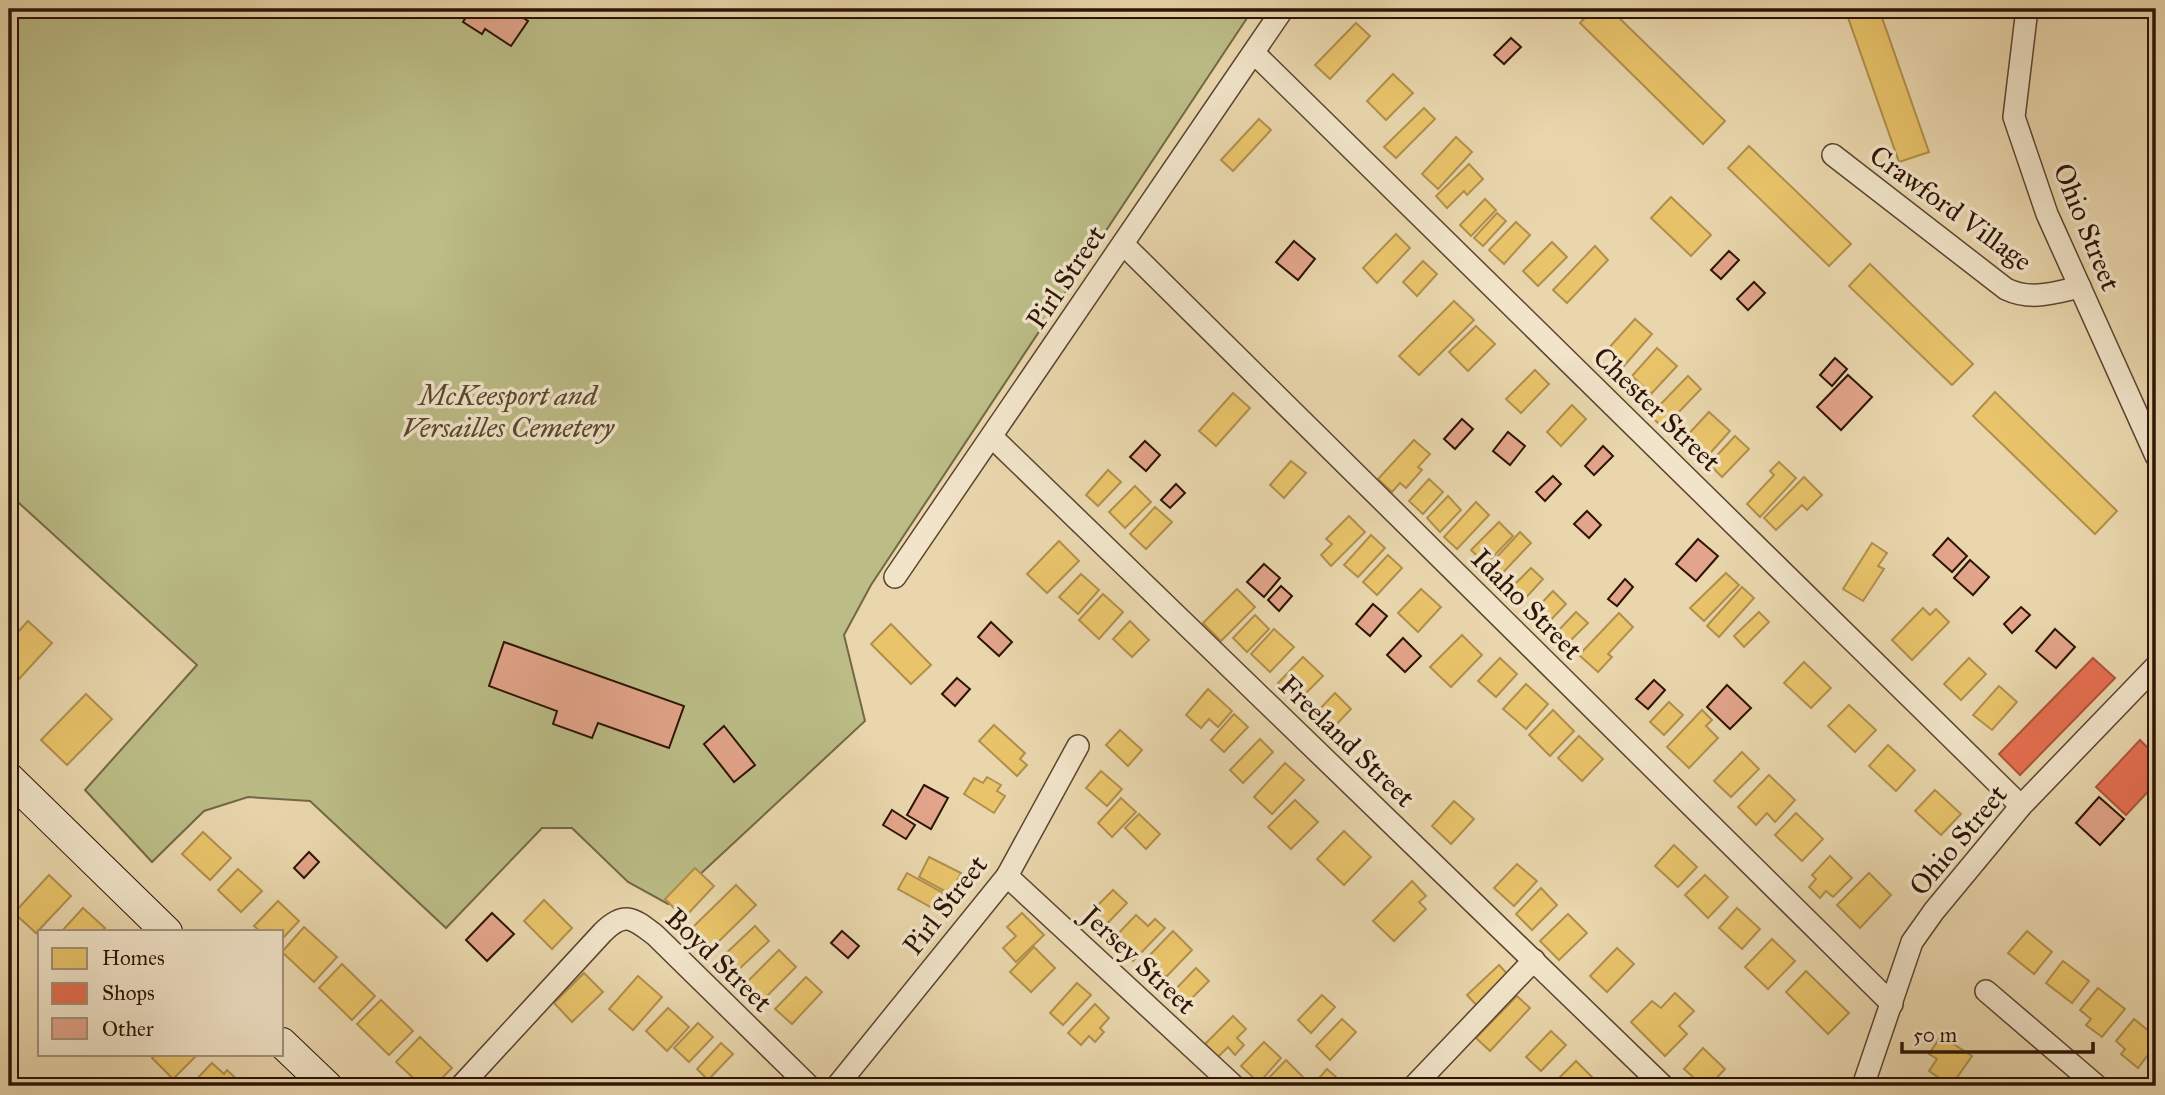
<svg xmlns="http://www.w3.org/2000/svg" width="2165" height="1095" font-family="'IM FELL Great Primer',serif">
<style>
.green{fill:#bbbc86;stroke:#746846;stroke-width:2}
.homes{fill:#e9c46a;stroke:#b18f4c;stroke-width:2}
.shops{fill:#e76f51;stroke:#af543a;stroke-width:2}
.building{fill:#e2a48a;stroke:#2d1405;stroke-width:2}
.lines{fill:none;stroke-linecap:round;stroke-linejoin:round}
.street-casing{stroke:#5c442f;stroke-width:24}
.secondary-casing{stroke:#2d1405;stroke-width:32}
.street{stroke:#f1e4c9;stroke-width:21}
.secondary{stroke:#f1e4c9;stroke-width:30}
.labels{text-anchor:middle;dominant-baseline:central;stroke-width:7;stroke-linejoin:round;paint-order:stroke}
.street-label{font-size:28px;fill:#2d1405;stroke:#f1e4c9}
.park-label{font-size:28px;font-style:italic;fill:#58462c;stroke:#f1e4c9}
</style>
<rect width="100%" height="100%" fill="#e9d6ac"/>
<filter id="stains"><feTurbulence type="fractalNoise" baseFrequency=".00286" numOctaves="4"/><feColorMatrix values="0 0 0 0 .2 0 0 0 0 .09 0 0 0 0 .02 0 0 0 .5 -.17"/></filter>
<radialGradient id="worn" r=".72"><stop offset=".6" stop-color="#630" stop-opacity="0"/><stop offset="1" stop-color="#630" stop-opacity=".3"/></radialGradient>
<path class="green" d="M9 9H1253L871 585 844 635 865 721 668 904 628 882 572 828H542L446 928 310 801 248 797 204 811 152 862 85 790 197 665 9 494Z"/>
<g class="homes">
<path d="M1593 9H1610L1725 121 1703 144 1580 23Z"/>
<path d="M1845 9H1879L1929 152 1899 162Z"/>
<path d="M1356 23 1370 36 1330 79 1315 65Z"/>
<path d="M1393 74 1413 93 1386 120 1367 101Z"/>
<path d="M1424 108 1435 119 1396 158 1384 147Z"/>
<path d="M1259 119 1271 130 1233 171 1221 160Z"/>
<path d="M1456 137 1472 152 1438 189 1422 174Z"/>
<path d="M1749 146 1851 244 1829 266 1728 168Z"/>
<path d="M1469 164 1483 179 1467 195 1464 191 1447 208 1436 196Z"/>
<path d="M1671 197 1711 235 1691 256 1651 218Z"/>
<path d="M1485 199 1496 210 1471 236 1460 225Z"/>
<path d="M1497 213 1506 221 1483 246 1474 238Z"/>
<path d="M1516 222 1530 235 1504 264 1489 250Z"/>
<path d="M1396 234 1410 248 1377 283 1363 268Z"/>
<path d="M1552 242 1567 257 1538 286 1523 271Z"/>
<path d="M1595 246 1608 260 1567 303 1553 290Z"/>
<path d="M1423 261 1437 274 1417 296 1403 282Z"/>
<path d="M1870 264 1973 364 1952 385 1849 286Z"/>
<path d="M1454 301 1474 320 1419 375 1399 356Z"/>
<path d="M1635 319 1652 334 1624 366 1607 350Z"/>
<path d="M1476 326 1495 344 1468 371 1449 352Z"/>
<path d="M1657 348 1677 366 1651 394 1632 376Z"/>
<path d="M1535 370 1549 384 1521 413 1506 399Z"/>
<path d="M1688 376 1701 389 1674 417 1677 420 1666 431 1650 415Z"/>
<path d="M1995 392 2117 511 2095 534 1973 416Z"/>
<path d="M1233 393 1250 408 1216 446 1199 431Z"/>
<path d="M1572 405 1586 419 1561 446 1547 432Z"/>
<path d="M1709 412 1730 431 1704 460 1682 441Z"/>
<path d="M1735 436 1749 449 1722 477 1709 464Z"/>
<path d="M1414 440 1430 454 1418 467 1422 470 1406 488 1400 483 1392 492 1378 479Z"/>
<path d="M1291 461 1306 473 1284 498 1270 485Z"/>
<path d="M1779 462 1796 478 1760 517 1747 504 1774 475 1770 471Z"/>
<path d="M1108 470 1121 482 1098 506 1086 495Z"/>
<path d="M1804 477 1822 495 1807 510 1802 505 1776 530 1764 518Z"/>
<path d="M1429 479 1443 492 1423 514 1409 501Z"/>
<path d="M1135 486 1151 502 1125 528 1109 512Z"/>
<path d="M1448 496 1461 510 1440 532 1427 518Z"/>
<path d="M1476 502 1489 515 1457 549 1444 537Z"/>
<path d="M1155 507 1172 522 1146 549 1130 534Z"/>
<path d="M1349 516 1365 532 1331 566 1321 555 1332 544 1326 539Z"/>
<path d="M1499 522 1513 536 1486 564 1471 550Z"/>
<path d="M1520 532 1531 543 1493 583 1482 573Z"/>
<path d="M1371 535 1385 548 1358 577 1344 565Z"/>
<path d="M1059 541 1079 561 1047 593 1027 574Z"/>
<path d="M1872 543 1887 553 1878 566 1884 569 1863 601 1843 589Z"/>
<path d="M1388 555 1402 568 1377 595 1363 582Z"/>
<path d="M1531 568 1543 579 1521 603 1508 591Z"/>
<path d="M1726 573 1739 585 1704 621 1690 608Z"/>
<path d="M1081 574 1099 590 1078 614 1059 597Z"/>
<path d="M1742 587 1754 598 1719 637 1707 626Z"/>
<path d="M1237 589 1255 607 1221 641 1203 623Z"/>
<path d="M1421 589 1441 607 1418 632 1398 613Z"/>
<path d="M1553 591 1566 604 1544 627 1531 614Z"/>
<path d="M1103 594 1123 612 1099 639 1079 620Z"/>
<path d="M1923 608 1930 615 1936 609 1949 622 1912 660 1892 640Z"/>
<path d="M1576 612 1588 623 1565 646 1554 635Z"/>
<path d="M1759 612 1769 622 1744 647 1734 636Z"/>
<path d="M1619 613 1633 627 1608 654 1612 657 1598 672 1579 655Z"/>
<path d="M1255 615 1269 629 1247 652 1233 638Z"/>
<path d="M28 621 52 643 9 690V642Z"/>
<path d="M1130 621 1149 640 1132 657 1113 639Z"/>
<path d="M891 624 931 665 911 684 871 644Z"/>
<path d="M1274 629 1294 647 1270 672 1251 654Z"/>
<path d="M1462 635 1482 655 1451 687 1430 667Z"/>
<path d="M1303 657 1323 676 1297 702 1278 683Z"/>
<path d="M1500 658 1517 674 1496 697 1478 681Z"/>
<path d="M1969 658 1986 674 1961 700 1944 684Z"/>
<path d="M1804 662 1831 688 1811 708 1784 683Z"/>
<path d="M1526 684 1548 704 1526 729 1503 709Z"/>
<path d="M1999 686 2017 702 1992 730 1973 715Z"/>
<path d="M1208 689 1232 711 1218 727 1209 719 1201 728 1186 715Z"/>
<path d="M1335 693 1351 709 1331 730 1314 715Z"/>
<path d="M86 694 112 719 67 765 41 740Z"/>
<path d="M1669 702 1683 715 1664 735 1650 722Z"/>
<path d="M1849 705 1876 730 1855 752 1828 726Z"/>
<path d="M1553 710 1574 731 1550 756 1529 735Z"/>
<path d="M1702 710 1712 720 1706 726 1718 738 1689 768 1667 747Z"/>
<path d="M1234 714 1248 727 1224 752 1211 740Z"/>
<path d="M994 725 1025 753 1020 759 1027 765 1017 776 979 741Z"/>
<path d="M1120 730 1142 750 1128 766 1106 745Z"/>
<path d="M1579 736 1603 759 1582 781 1558 758Z"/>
<path d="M1260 739 1273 752 1243 783 1230 770Z"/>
<path d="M1888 745 1915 770 1896 791 1869 766Z"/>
<path d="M1742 752 1759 769 1731 797 1714 781Z"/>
<path d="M1285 763 1304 780 1272 814 1254 797Z"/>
<path d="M1101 771 1122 789 1107 806 1086 788Z"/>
<path d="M1769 775 1795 800 1775 822 1767 813 1756 825 1738 807Z"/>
<path d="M987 777 1001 785 997 791 1005 796 994 813 964 794 974 778 983 783Z"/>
<path d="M1935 790 1961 814 1941 835 1915 811Z"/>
<path d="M1121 798 1136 812 1112 837 1098 823Z"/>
<path d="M1295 800 1318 822 1291 849 1268 827Z"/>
<path d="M1454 801 1474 819 1451 844 1432 826Z"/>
<path d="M1796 813 1823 839 1802 861 1775 835Z"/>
<path d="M1139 814 1160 834 1146 849 1125 828Z"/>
<path d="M1344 831 1371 857 1344 885 1317 859Z"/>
<path d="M203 832 231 858 210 880 182 854Z"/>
<path d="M1674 845 1697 867 1678 887 1655 866Z"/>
<path d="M1830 856 1852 878 1833 897 1826 891 1820 898 1809 887 1816 879 1812 875Z"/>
<path d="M929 857 961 873 950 894 919 877Z"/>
<path d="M1517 864 1537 881 1514 906 1494 888Z"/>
<path d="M695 868 714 886 684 918 665 899Z"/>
<path d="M238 869 262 891 241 912 218 890Z"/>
<path d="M907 873 943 893 934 909 898 889Z"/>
<path d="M1869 873 1891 895 1860 928 1837 905Z"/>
<path d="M49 875 71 896 36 933 14 913Z"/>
<path d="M1705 875 1728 897 1708 918 1685 895Z"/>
<path d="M1412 881 1426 896 1419 902 1426 909 1394 941 1373 921Z"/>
<path d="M736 885 756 905 713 947 693 927Z"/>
<path d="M1541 888 1557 905 1532 930 1516 914Z"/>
<path d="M1113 890 1127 903 1099 932 1085 918Z"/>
<path d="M544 900 572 928 552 949 524 921Z"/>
<path d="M278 901 299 921 282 939V932H261L254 926Z"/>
<path d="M83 908 105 928 101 932H61Z"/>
<path d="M1737 908 1760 929 1742 949 1719 928Z"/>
<path d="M1022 913 1044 935 1016 962 1003 948 1016 936 1007 927Z"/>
<path d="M1568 914 1587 933 1559 960 1540 941Z"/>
<path d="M1136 915 1148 926 1155 919 1165 928 1133 961 1112 940Z"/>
<path d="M755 926 769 941 736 972 721 958Z"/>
<path d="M304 927 337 957 314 982 282 952Z"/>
<path d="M1173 931 1192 950 1166 977 1147 958Z"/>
<path d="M2027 931 2052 952 2034 974 2008 953Z"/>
<path d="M1772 939 1795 961 1768 989 1745 967Z"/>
<path d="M1034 947 1055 968 1031 992 1010 972Z"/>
<path d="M1617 948 1634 964 1607 992 1590 976Z"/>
<path d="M779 950 796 967 764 999 747 982Z"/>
<path d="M2063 961 2089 981 2072 1003 2046 983Z"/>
<path d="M342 964 375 996 352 1020 319 988Z"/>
<path d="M1499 965 1512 979 1480 1009 1467 995Z"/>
<path d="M1196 968 1209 981 1182 1008 1169 996Z"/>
<path d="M1806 971 1849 1013 1828 1034 1786 992Z"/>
<path d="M584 973 603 992 572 1022 554 1003Z"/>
<path d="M638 976 662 997 633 1030 609 1009Z"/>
<path d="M806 977 822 992 792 1024 775 1009Z"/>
<path d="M1077 983 1091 995 1063 1025 1050 1013Z"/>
<path d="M2098 988 2125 1009 2102 1037 2086 1025 2091 1019 2080 1010Z"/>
<path d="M1675 993 1694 1011 1679 1026 1687 1034 1665 1056 1631 1022 1652 1001 1661 1008Z"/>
<path d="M1322 995 1335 1007 1311 1033 1298 1020Z"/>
<path d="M1517 996 1530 1008 1490 1051 1476 1038Z"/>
<path d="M381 1000 413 1031 389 1055 357 1024Z"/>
<path d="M1095 1004 1109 1018 1100 1028 1104 1032 1095 1042 1089 1036 1081 1045 1068 1033Z"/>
<path d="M668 1008 689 1027 667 1051 646 1031Z"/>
<path d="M1233 1016 1246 1029 1237 1038 1244 1045 1235 1055 1228 1047 1218 1057 1205 1044Z"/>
<path d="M1342 1019 1356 1032 1330 1060 1316 1046Z"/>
<path d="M2134 1019 2156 1037V1044L2138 1068 2121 1054 2125 1049 2116 1041Z"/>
<path d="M698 1023 713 1037 689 1062 674 1048Z"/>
<path d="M1551 1031 1566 1045 1541 1071 1526 1057Z"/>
<path d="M1941 1036 1972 1056 1951 1086 1929 1071 1937 1059 1929 1054Z"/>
<path d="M420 1037 452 1068 434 1086H422L396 1062Z"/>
<path d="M1264 1042 1281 1058 1259 1083 1241 1066Z"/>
<path d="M721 1043 733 1054 708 1080 697 1069Z"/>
<path d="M1703 1048 1725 1069 1709 1086H1703L1684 1069Z"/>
<path d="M155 1055H197L173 1079 152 1058Z"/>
<path d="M1286 1060 1307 1081 1302 1086H1261Z"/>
<path d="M1576 1061 1600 1085 1599 1086H1559L1555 1082Z"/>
<path d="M212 1063 224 1074 227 1070 242 1084 240 1086H190Z"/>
<path d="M1327 1069 1346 1086H1312Z"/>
</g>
<g class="shops">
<path d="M2093 658 2115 678 2020 775 1999 754Z"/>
<path d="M2140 740 2156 756V783L2126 815 2096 787Z"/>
</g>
<g class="building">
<path d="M454 9H509L528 21 511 46 485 29 482 34 463 22 466 17Z"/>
<path d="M1511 38 1521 47 1504 64 1494 55Z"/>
<path d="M1294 241 1315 259 1298 280 1276 262Z"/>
<path d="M1729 251 1739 260 1721 279 1711 270Z"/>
<path d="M1754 282 1765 293 1748 310 1737 299Z"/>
<path d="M1835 358 1847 369 1832 386 1820 375Z"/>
<path d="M1848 375 1872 397 1841 430 1817 407Z"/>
<path d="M1462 419 1473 429 1455 449 1444 439Z"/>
<path d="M1508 432 1525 446 1510 465 1493 451Z"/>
<path d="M1145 441 1160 455 1146 471 1130 457Z"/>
<path d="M1603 446 1613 456 1594 475 1585 466Z"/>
<path d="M1553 476 1561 484 1545 501 1536 492Z"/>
<path d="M1176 484 1185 493 1170 508 1161 500Z"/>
<path d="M1587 511 1601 525 1589 538 1574 524Z"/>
<path d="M1948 538 1967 556 1952 572 1933 555Z"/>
<path d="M1698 539 1718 556 1696 581 1676 564Z"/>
<path d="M1970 560 1989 577 1973 595 1954 578Z"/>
<path d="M1264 564 1280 578 1264 597 1247 582Z"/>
<path d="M1625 579 1633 587 1617 606 1608 599Z"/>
<path d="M1281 586 1292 596 1279 611 1268 600Z"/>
<path d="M1373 604 1387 616 1370 636 1356 624Z"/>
<path d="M2021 607 2030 615 2012 633 2004 624Z"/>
<path d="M991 622 1012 642 999 656 978 637Z"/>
<path d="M2055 629 2075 647 2056 668 2036 651Z"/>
<path d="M1403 638 1421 656 1405 672 1387 655Z"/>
<path d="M504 642 684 706 669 748 598 723 592 738 553 724 557 711 489 686Z"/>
<path d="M957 678 970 689 955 706 942 694Z"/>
<path d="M1654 680 1665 690 1648 709 1636 699Z"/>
<path d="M1727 685 1751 708 1730 729 1707 707Z"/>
<path d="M724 726 755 765 734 782 704 744Z"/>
<path d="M924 785 948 798 931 829 907 815Z"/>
<path d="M2099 797 2124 819 2100 845 2076 823Z"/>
<path d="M892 810 915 825 906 839 883 825Z"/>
<path d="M309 852 319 862 304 878 294 868Z"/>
<path d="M492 913 514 934 487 961 466 940Z"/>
<path d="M842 931 859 946 848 958 831 943Z"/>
</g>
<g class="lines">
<defs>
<g id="street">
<path d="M2027 9 2014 117 2047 214 2156 456"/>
<path d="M1254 53 2021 806"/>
<path d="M1833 155 2006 289C2031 301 2054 293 2080 287"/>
<path d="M1123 244 1892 1004"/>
<path d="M992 437 1663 1086"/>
<path d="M895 577 1283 9"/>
<path d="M1007 876 1234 1086"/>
<path d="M1986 991 2097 1086"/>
<path d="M461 1086 603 932C625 910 634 919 655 935L809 1086"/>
<path d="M837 1086 1007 876 1078 746"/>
<path d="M1414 1086 1534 960"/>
<path d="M1863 1086 1912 942 1934 911 2021 806 2156 666"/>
</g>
<g id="secondary">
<path d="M9 778 167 932"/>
<path d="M282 1043 327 1086"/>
</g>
</defs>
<use href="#street" class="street-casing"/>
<use href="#secondary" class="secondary-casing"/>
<use href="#street" class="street"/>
<use href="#secondary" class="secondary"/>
</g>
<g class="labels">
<g class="street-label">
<text transform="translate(1951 208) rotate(36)">Crawford Village</text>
<text transform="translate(2087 227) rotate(68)">Ohio Street</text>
<text transform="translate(1066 277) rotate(-56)">Pirl Street</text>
<text transform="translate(1657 409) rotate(44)">Chester Street</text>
<text transform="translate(1527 604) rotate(45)">Idaho Street</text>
<text transform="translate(1347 741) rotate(44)">Freeland Street</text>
<text transform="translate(1958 840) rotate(-50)">Ohio Street</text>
<text transform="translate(945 905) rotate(-52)">Pirl Street</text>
<text transform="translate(719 960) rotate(44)">Boyd Street</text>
<text transform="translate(1139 960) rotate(43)">Jersey Street</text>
</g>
<g class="park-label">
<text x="508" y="395">McKeesport and<tspan x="508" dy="32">Versailles Cemetery</tspan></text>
</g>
</g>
<rect width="2165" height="1095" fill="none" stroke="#e9d6ac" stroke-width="35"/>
<rect x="10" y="10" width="2144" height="1074" fill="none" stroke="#2d1405" stroke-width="3.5"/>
<rect x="18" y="18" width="2130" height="1060" fill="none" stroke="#2d1405" stroke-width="2"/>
<rect x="38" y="930" width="245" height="126" fill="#f1e4c9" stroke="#a3917b" stroke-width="2"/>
<rect x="52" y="948" width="35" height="21" fill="#e9c46a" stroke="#a3917b" stroke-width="2"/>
<text x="102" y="965" font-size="21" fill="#2d1405">Homes</text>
<rect x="52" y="983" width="35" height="21" fill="#e76f51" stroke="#a3917b" stroke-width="2"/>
<text x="102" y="1000" font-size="21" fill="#2d1405">Shops</text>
<rect x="52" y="1018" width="35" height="21" fill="#e2a48a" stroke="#a3917b" stroke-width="2"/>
<text x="102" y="1036" font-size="21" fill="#2d1405">Other</text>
<path d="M1902 1042v10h191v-10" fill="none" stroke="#2d1405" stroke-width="3.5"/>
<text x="1913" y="1042" font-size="21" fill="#2d1405" stroke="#f1e4c9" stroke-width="5" paint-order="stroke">50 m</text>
<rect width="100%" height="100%" filter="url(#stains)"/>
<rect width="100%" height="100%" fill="url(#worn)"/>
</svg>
